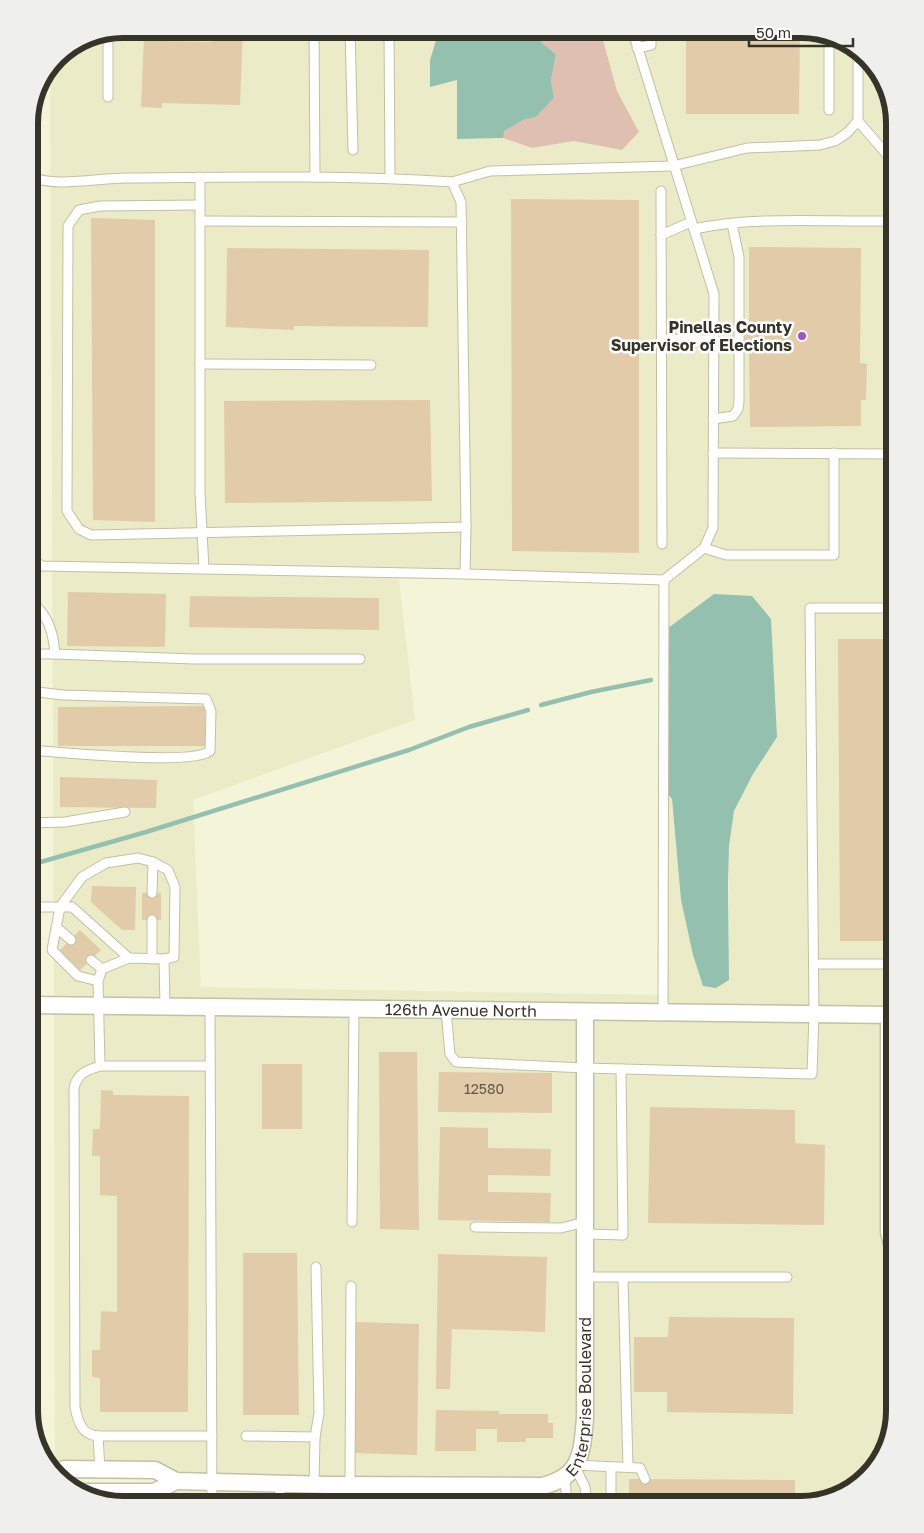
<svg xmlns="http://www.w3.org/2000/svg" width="924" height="1533" font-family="'Golos Text',sans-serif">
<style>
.built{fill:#ebecc7;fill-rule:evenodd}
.green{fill:#debfb1}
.water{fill:#94c0b0}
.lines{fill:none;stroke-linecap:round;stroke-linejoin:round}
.stream{stroke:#94c0b0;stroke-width:4.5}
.building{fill:#e2cba9}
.service-casing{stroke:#c0c1a5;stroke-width:11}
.minor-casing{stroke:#c0c1a5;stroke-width:19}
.service{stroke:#fff;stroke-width:9}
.minor{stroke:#fff;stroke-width:16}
.poi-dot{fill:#9f54c6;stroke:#fff;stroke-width:2}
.labels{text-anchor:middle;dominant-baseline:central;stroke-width:5;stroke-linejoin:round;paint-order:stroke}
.number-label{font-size:14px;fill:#605a49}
.poi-label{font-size:16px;font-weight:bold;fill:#343429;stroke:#fff;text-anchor:end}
.street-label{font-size:16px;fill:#343429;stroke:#fff}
.rim{fill:none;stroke:#343429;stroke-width:6}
</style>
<rect width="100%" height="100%" fill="#f4f5d8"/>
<g class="built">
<path d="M122 29H444L439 31 430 86 457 80V139L503 138 532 148 574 141 622 150 639 132 617 91 600 29H808L854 45 886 81 895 122V1007L54 998 50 70 56 56 87 36ZM399 579H670L668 628 714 594 767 753 753 774 734 811 729 846V980L716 987 703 986 693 955 681 900 672 799 663 788 659 995 201 987 193 800 415 720Z"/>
<path d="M54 1014 578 1020V1418L575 1448 567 1466 557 1474 541 1478 331 1477 181 1473 180 1470 176 1472 155 1462 64 1461 55 1466Z"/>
<path d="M592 1020 882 1023 886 1255 895 1272V1411L880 1462 843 1495 802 1504H117L104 1500 176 1490 180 1491 181 1489 330 1493 542 1494 561 1490 577 1478 589 1451 592 1418Z"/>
</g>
<path class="green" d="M537 29H600L617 91 639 132 622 150 574 141 532 148 503 138V131L523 120 536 117 554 98 551 80 556 54 542 43 536 30Z"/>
<g class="water">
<path d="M444 29H537L536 30 542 43 556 54 551 80 554 98 536 117 523 120 504 131 503 138 457 139V80L430 87V60L439 31Z"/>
<path d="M714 594 752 596 771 619 777 737 753 774 734 811 729 846 728 886 729 980 716 988 703 986 693 955 681 900 672 799 663 788 668 628Z"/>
</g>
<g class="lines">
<g class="stream">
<path d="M541 705 591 692 651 680"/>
<path d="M37 863 146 832 409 750 469 727 528 710"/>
</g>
</g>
<g class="building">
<path d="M212 29H243L240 105 162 103V108L141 107 144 37 165 38V41L211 42Z"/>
<path d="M686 29H800L799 114H686Z"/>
<path d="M511 199 639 200V553L512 551Z"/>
<path d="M91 218 155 220V522L93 520Z"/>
<path d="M749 247 861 248 860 363 867 364 866 400H861V426L750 427 749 347 743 346V326H749Z"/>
<path d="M227 248 429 250 428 327 294 326V330L226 327Z"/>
<path d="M430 400 432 501 225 503 224 401Z"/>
<path d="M68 592 166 594 165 647 67 646Z"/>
<path d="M190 596 379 598V630L189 627Z"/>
<path d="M838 639H895V941H840Z"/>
<path d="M205 706V746H58V707Z"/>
<path d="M60 777 157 780 156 808 60 807Z"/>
<path d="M92 886 136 887 135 930H122L91 902Z"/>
<rect x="142" y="893" width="19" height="27"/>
<path d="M80 930 101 950 78 972 58 952Z"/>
<path d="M379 1052H417L419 1230 380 1229Z"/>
<rect x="262" y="1064" width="40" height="65"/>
<path d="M439 1072 552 1073V1113L438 1112Z"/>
<path d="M101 1090 113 1091V1095L189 1096 188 1412H100V1378L92 1377V1350H100L101 1311 117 1312V1196L100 1195V1156H92L93 1129H100Z"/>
<path d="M650 1107 795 1110V1143L825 1145 824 1225 648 1223Z"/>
<path d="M440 1127 488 1128V1148L551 1149 550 1176 488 1175V1192L551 1193 550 1222 438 1220Z"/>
<path d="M243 1253H297L299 1415H243Z"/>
<path d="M438 1254 547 1257 545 1332 452 1329 450 1389H436Z"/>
<path d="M669 1317 794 1318 793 1414 667 1412V1392H634V1337H668Z"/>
<path d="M356 1322 419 1324 417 1455 354 1453Z"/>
<path d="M893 1370 895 1371V1410H892Z"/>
<path d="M436 1410 499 1411V1414H548V1423H553V1438H526V1442H497V1429H476V1451H435Z"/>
<path d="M629 1479 795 1480V1504H629Z"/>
</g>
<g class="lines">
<defs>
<g id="service">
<path d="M314 29 315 177"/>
<path d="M350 29 353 150"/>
<path d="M389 29 390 178"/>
<path d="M632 29 714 294 713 528 704 548 664 580"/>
<path d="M314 35 389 33"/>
<path d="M829 36V110"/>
<path d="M637 48 651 45V29"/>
<path d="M108 97V32"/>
<path d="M858 121 889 157V608"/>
<path d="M200 177V493L204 569"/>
<path d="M452 182 490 171 673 166 747 148 820 145 835 141 847 133 858 121V50"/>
<path d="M661 191 662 544"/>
<path d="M200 205 100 206 79 210 68 226 67 511 79 529 91 535 466 527"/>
<path d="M200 221 462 222"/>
<path d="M694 229C756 216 825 222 889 221"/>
<path d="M661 235 691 222"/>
<path d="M662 339 713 340"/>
<path d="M200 364 371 365"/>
<path d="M713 419 733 416 738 409 739 402V257L732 224"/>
<path d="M713 453 895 454"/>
<path d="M704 548 726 555H834V453"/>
<path d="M29 559 43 566 465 574 466 527 461 202 452 182C343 175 235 177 126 178 98 178 53 188 29 176"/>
<path d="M465 574 664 580 663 1013"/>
<path d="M29 654H55C53 630 48 615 29 599"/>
<path d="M55 654 194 659H360"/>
<path d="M29 750C59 752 192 766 210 751L211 711 206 699 63 695 29 691"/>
<path d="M29 823 65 822 125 812"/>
<path d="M152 893 153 862"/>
<path d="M29 907H72L129 958"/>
<path d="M152 920V959"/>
<path d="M56 927 71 940"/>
<path d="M91 960 102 969"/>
<path d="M814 964H895"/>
<path d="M98 981 78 976 52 950 60 907 82 877 106 863 138 858 153 862 168 870 175 887 174 957 164 959"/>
<path d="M210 1008 212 1504"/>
<path d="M446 1011 450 1054 456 1062 585 1068 812 1074 814 1014 810 608H895"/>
<path d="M100 1066H210"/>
<path d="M352 1222 354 1010"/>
<path d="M475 1227 561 1228 585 1222"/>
<path d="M585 1234 623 1235 621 1069"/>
<path d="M585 1277H787"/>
<path d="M623 1278 628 1467"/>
<path d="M98 1436H212"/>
<path d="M246 1436 315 1437 314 1485"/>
<path d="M315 1437 319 1413 316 1267"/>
<path d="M574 1465 640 1468 645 1479"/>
<path d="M574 1465 585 1487 587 1504"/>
<path d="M100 1470 98 1436C82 1435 78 1422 75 1407L74 1089C76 1074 87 1070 100 1066L98 981 102 969 129 958 164 959 165 1007"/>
<path d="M565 1477 567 1504"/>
<path d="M350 1485 351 1286"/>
<path d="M412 1485 413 1504"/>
<path d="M280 1504V1484"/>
<path d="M365 1504V1485"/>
<path d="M611 1504V1467"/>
</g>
<g id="minor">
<path id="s1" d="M29 1005 895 1015"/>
<path d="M889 1015V1232L895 1256"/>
<path id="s2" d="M57 1474 64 1469 155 1470 176 1481 330 1485 542 1486C581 1477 582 1454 585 1418V1012"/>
<path d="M81 1492H154L176 1481"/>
</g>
</defs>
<use href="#service" class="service-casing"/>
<use href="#minor" class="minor-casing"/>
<use href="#service" class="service"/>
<use href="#minor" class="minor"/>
</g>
<circle class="poi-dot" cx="802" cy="336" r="5"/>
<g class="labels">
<g class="number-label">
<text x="484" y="1088">12580</text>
</g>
<g class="poi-label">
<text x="792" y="327">Pinellas County<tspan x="792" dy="18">Supervisor of Elections</tspan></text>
</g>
<g class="street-label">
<text stroke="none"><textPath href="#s1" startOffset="432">126th Avenue North</textPath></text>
<text stroke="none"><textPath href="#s2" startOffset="599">Enterprise Boulevard</textPath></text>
</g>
</g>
<path d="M0 0H924V1533H0ZM123 38H801A85 85 0 0 1 886 123V1411A85 85 0 0 1 801 1496H123A85 85 0 0 1 38 1411V123A85 85 0 0 1 123 38Z" fill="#efefee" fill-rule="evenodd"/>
<path class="rim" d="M123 38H801A85 85 0 0 1 886 123V1411A85 85 0 0 1 801 1496H123A85 85 0 0 1 38 1411V123A85 85 0 0 1 123 38Z"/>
<path d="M749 38v8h104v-8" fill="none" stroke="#343429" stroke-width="2.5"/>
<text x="756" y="38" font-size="15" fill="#343429" stroke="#ffffff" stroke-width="4" paint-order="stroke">50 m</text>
</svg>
